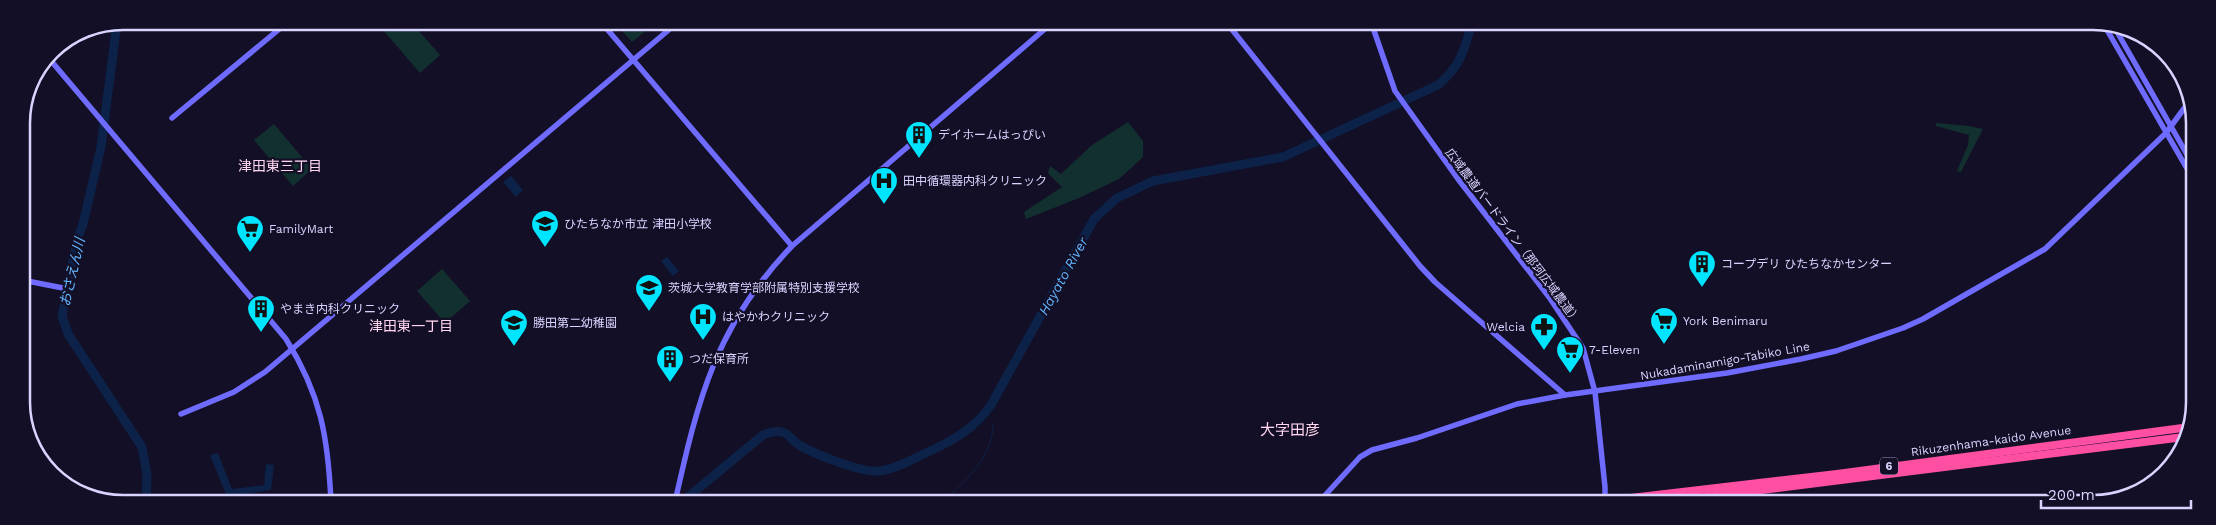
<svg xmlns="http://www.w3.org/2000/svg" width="2216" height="525" font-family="'Work Sans','Noto Sans JP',sans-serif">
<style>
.green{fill:#12302f}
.water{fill:#0c2248}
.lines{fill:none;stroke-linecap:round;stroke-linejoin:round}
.stream{stroke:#0c2248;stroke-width:1}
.river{stroke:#0c2248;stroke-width:9}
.secondary{stroke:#6f6bff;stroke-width:5.5}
.highway{stroke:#ff4fa3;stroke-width:8}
.labels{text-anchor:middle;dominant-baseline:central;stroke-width:4.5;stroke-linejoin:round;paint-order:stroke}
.shield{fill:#130f26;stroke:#9e99be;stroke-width:1}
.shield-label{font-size:11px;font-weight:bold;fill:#d9d4ff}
.poi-label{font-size:12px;fill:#d9d4ff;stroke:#130f26;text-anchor:start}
.street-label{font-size:12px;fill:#d9d4ff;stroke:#130f26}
.neighbourhood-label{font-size:14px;fill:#ffd6f0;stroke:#130f26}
.water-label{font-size:14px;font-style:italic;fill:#62b6ff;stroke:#130f26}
.quarter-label{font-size:15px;fill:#ffd6f0;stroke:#130f26}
.rim{fill:none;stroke:#d9d4ff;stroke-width:2.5}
</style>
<rect width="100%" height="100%" fill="#130f26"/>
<g class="green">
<path d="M392 22H411L440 55 420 73 383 30Z"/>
<path d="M632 22H650L653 25 632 42 622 31Z"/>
<path d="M1128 122 1143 141V157L1119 179 1079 198 1026 219 1024 212 1062 187 1048 173 1050 166 1061 174 1092 145Z"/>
<path d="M1936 123 1969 126 1983 129 1961 172 1957 171 1968 145 1969 135 1936 126Z"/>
<path d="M274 124 312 169 293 186 254 140Z"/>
<path d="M442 269 470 301 445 323 417 291Z"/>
</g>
<g class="water">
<path d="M511 176 523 190 516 197 503 182Z"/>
<path d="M667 257 679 271 673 276 661 261Z"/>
<path d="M218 453 232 489 264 485 266 464 274 465 271 490 227 497 210 455Z"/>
</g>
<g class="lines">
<path class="stream" d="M941 503C964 483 993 457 993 425"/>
<g class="river">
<path d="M117 22 101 147 83 224 77 240 62 316 68 334 142 447 147 475 146 502"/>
<path d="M682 502 763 435C769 432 777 430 785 433 790 436 794 442 799 445 815 454 861 473 879 471 896 469 913 459 928 452 954 440 975 428 991 405L1094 219 1117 198 1153 181 1283 157 1438 85C1461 66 1464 50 1472 23"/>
</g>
<g class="secondary">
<path d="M601 22 792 246"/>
<path d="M1226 22 1420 266 1435 282 1565 395"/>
<path d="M1371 22 1395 91 1458 179 1549 297 1583 348 1595 392 1605 487V503"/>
<path d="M2103 23 2193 179"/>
<path d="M2112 23 2193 165"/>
<path d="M47 56 286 339C321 395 328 437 331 502"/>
<path d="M172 118 289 21"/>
<path d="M22 280 63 288"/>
<path d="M181 414 234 392 265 372 678 22"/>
<path d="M675 502C698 399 716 325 792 246L1053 22"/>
<path d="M1318 503 1360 457 1372 450 1417 438 1517 404 1565 395 1727 373 1801 359 1836 351 1903 328 1923 319 2045 249 2166 133 2191 99"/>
</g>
<g class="highway">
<path d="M1588 503 1837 474 2190 427"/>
<path d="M1658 503 2184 437"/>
</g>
</g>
<defs>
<symbol id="building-pin" viewBox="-11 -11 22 30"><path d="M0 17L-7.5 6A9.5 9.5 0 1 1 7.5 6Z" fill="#00e5ff" stroke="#130f26"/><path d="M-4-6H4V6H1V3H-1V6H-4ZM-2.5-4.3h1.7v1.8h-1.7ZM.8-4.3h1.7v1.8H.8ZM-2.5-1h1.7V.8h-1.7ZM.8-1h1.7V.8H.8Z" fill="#111"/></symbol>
<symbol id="hospital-pin" viewBox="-11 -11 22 30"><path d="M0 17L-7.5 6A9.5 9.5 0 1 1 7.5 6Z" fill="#00e5ff" stroke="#130f26"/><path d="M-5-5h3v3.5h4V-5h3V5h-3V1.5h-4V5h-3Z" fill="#111"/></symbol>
<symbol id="school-pin" viewBox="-11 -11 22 30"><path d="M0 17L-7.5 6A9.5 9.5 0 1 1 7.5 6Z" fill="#00e5ff" stroke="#130f26"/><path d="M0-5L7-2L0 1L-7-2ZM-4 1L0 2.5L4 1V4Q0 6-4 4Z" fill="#111"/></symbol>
<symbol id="supermarket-pin" viewBox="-11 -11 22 30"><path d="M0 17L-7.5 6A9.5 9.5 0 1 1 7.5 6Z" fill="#00e5ff" stroke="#130f26"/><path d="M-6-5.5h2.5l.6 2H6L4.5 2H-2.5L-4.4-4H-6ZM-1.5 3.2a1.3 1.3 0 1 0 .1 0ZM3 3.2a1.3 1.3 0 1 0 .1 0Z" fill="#111"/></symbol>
<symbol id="pharmacy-pin" viewBox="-11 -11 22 30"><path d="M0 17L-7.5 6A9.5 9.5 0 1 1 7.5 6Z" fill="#00e5ff" stroke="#130f26"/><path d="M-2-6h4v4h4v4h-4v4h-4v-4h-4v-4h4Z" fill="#111"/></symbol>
</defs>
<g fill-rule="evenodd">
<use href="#building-pin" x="903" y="119" width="32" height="43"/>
<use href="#hospital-pin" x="868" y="165" width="32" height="43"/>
<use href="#school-pin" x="529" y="208" width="32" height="43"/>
<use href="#supermarket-pin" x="234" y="213" width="32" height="43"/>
<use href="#building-pin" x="1686" y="248" width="32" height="43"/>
<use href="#school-pin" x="633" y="272" width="32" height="43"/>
<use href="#building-pin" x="245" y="293" width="32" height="43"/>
<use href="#hospital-pin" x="687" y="301" width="32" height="43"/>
<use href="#supermarket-pin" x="1648" y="305" width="32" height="43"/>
<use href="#school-pin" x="498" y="307" width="32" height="43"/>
<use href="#pharmacy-pin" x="1528" y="311" width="32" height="43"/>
<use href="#supermarket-pin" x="1554" y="334" width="32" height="43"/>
<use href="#building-pin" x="654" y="343" width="32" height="43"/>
</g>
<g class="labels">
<rect class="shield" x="1880" y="457.5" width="18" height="17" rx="4"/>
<g class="shield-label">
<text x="1889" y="466">6</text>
</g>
<g class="poi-label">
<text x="938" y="135">デイホームはっぴい</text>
<text x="903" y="181">田中循環器内科クリニック</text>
<text x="564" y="224">ひたちなか市立 津田小学校</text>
<text x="269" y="229">FamilyMart</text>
<text x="1721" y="264">コープデリ ひたちなかセンター</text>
<text x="668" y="288">茨城大学教育学部附属特別支援学校</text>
<text x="280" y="309">やまき内科クリニック</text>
<text x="722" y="317">はやかわクリニック</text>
<text x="1683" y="321">York Benimaru</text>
<text x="533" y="323">勝田第二幼稚園</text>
<text x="1525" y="327" text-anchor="end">Welcia</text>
<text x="1589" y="350">7-Eleven</text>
<text x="689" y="359">つだ保育所</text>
</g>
<g class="street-label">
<text transform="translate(1513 236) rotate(53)">広域農道バードライン（那珂広域農道）</text>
<text transform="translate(1725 361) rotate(-10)">Nukadaminamigo-Tabiko Line</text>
<text transform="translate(1991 441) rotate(-8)">Rikuzenhama-kaido Avenue</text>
</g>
<g class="neighbourhood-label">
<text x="280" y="166">津田東三丁目</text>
<text x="411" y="326">津田東一丁目</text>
</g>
<g class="water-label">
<text transform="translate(72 272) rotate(-77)">おさえん川</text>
<text transform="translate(1063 276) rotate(-61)">Hayato River</text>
</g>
<g class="quarter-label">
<text x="1290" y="430">大字田彦</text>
</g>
</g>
<path d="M0 0H2216V525H0ZM123 30H2093A93 93 0 0 1 2186 123V402A93 93 0 0 1 2093 495H123A93 93 0 0 1 30 402V123A93 93 0 0 1 123 30Z" fill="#130f26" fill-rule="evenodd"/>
<path class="rim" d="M123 30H2093A93 93 0 0 1 2186 123V402A93 93 0 0 1 2093 495H123A93 93 0 0 1 30 402V123A93 93 0 0 1 123 30Z"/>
<path d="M2041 500v8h150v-8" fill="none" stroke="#d9d4ff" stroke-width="2.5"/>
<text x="2048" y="500" font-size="15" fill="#d9d4ff" stroke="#130f26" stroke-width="4" paint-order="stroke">200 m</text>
</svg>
